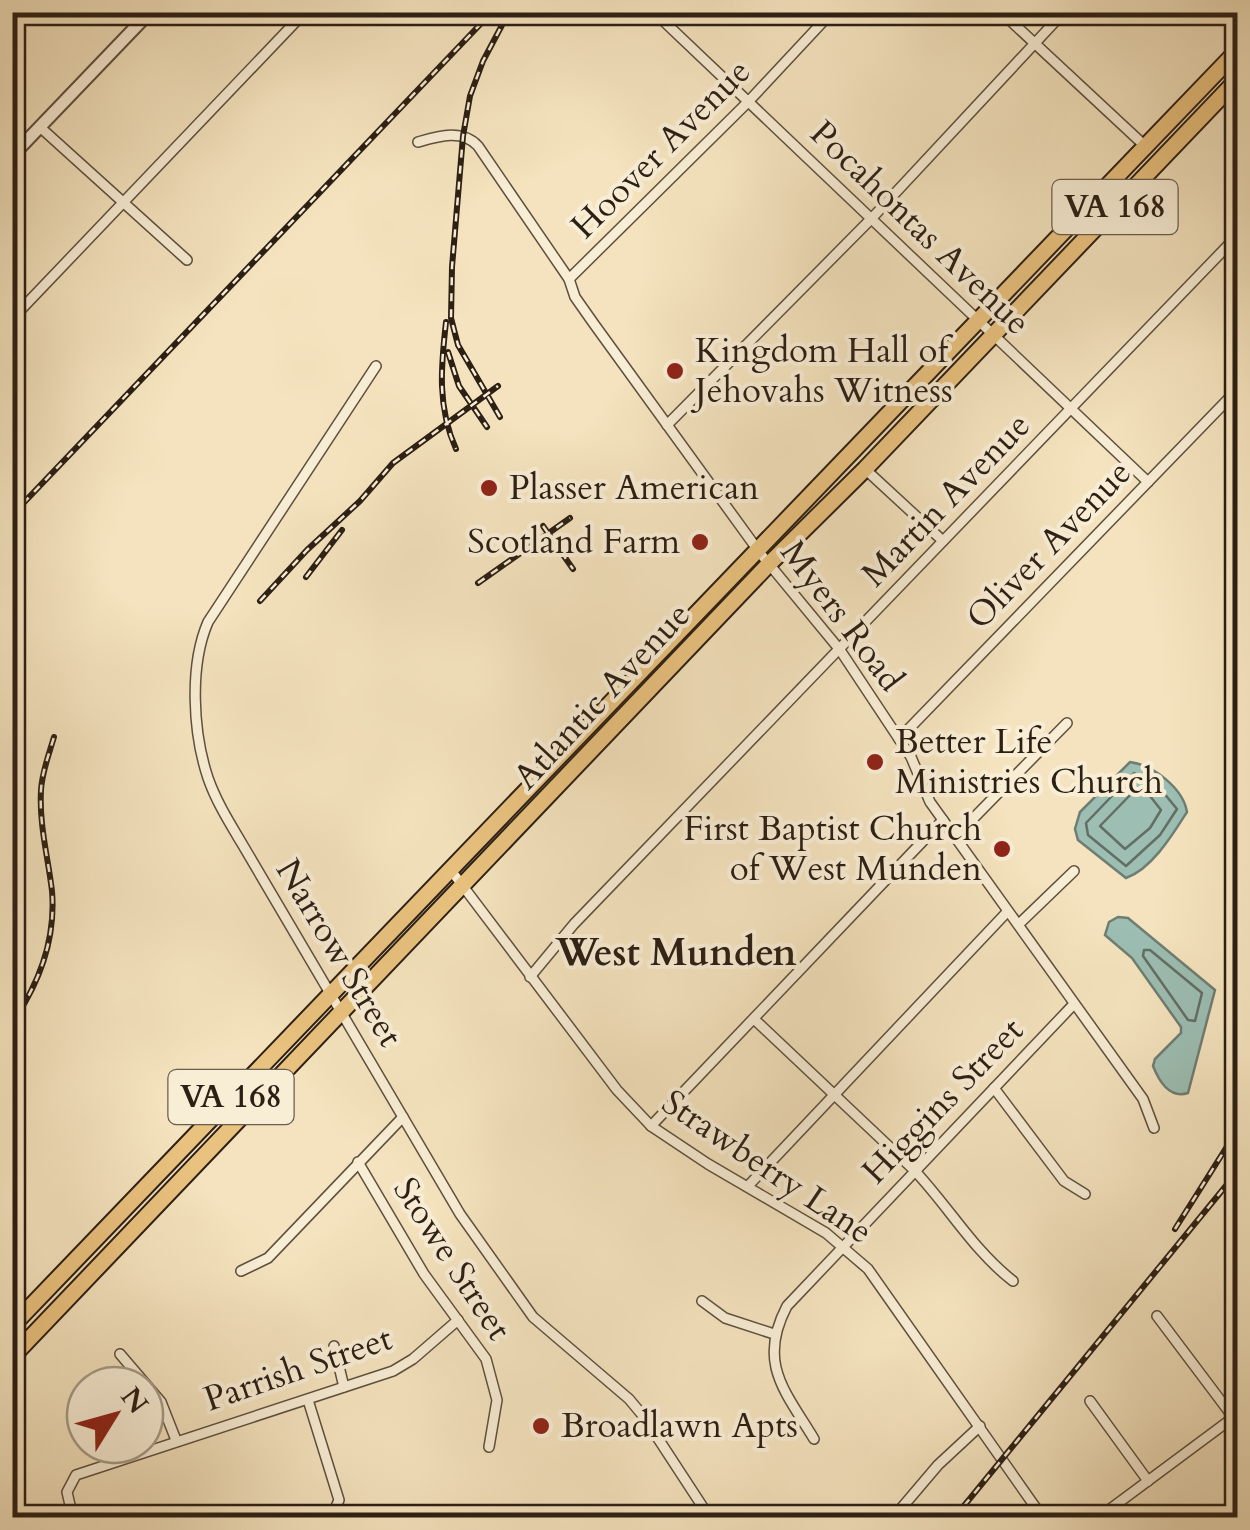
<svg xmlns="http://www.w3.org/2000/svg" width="1250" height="1530" font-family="Cardo,serif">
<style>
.water{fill:#9cbeb3;stroke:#6f7e73;stroke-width:2.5}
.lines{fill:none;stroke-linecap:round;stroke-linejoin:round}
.shore{stroke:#646e64;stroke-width:2.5}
.minor-casing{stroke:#5e503e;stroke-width:12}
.tertiary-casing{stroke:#5e503e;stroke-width:15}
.secondary-casing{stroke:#2c1f14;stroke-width:16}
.primary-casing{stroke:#2c1f14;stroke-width:19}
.minor{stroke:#f8edd5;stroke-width:9}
.tertiary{stroke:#f8edd5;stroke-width:11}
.secondary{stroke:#f8edd5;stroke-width:12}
.primary{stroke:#eac27f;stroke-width:15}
.rail-casing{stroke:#2c1f14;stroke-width:6}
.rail{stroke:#f8edd5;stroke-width:2.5;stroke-dasharray:8;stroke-linecap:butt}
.poi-dot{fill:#8f2418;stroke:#f8edd5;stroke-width:4}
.labels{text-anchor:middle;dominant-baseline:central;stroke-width:8;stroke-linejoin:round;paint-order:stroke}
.shield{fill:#f8edd5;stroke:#695d4e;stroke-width:2.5}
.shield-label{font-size:32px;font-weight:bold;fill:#2c1f14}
.street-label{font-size:35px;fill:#2c1f14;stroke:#f8edd5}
.poi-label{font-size:35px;fill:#2c1f14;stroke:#f8edd5;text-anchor:start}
.neighbourhood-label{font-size:38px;font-weight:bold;fill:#2c1f14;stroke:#f8edd5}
</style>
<rect width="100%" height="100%" fill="#f4e3be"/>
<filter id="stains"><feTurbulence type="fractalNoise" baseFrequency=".002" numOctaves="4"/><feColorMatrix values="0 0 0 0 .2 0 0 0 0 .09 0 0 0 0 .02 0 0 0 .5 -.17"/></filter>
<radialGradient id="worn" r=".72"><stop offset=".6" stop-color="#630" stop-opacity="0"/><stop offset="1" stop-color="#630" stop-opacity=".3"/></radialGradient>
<g class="water">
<path d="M1130 762C1153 765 1183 788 1187 812 1173 834 1152 869 1126 878L1078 840 1075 829 1080 812Z"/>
<path d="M1118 917 1128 918 1215 990 1188 1093C1169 1099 1159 1081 1153 1066L1155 1059 1181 1033V1027L1132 958 1105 935 1109 922Z"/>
</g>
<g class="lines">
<g class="shore">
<path d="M1134 773 1158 786 1177 809 1160 835 1126 866 1088 835 1086 823Z"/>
<path d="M1136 789 1150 796 1161 810 1150 828 1125 849 1100 826Z"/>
<path d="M1144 950H1150L1202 993 1195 1021 1188 1020 1143 956Z"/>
</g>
<defs>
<g id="minor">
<path d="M654 12 1148 482"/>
<path d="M1001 12 1145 146"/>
<path d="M41 128 187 260"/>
<path d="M418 142C439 136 462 129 478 146L569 279 575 297 594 324 760 553 840 650 911 757 930 802 1143 1099 1154 1128"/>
<path d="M569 279 748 102 832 12"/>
<path d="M12 319 305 12"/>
<path d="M376 366 208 622C189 666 193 733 208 778 216 801 229 822 241 842L460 1214 533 1317 629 1399 644 1417 710 1518"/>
<path d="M667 425 872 218 1064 12"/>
<path d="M865 469 943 541"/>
<path d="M899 739 1238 389"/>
<path d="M956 836 1067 723"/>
<path d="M450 869 617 1090 651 1126 708 1164 826 1233 868 1269 1043 1518"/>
<path d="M1019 924 1074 871"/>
<path d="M530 977 574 924 1238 235"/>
<path d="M754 1019 914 1170C949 1207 973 1250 1013 1281"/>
<path d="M994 1088 1064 1181 1085 1194"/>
<path d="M651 1126 943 820"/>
<path d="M358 1162 424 1274 486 1359 497 1400 489 1447"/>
<path d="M748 1186 1008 911"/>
<path d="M1230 1228 1238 1238"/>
<path d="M241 1271 268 1258 403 1117"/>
<path d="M702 1301 725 1318 774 1334"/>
<path d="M1157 1316 1233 1417"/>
<path d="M334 1346 344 1387"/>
<path d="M120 1354 161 1402 176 1440"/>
<path d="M308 1400 339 1500 335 1509 321 1518"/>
<path d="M1090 1401 1148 1481"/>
<path d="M814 1439C785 1391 757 1363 787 1306L1074 1004"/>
<path d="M73 1518 67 1492 76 1475 393 1371 413 1359 458 1320"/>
<path d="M893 1518 938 1465 980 1426"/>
<path d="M1098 1518 1238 1414"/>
</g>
<path id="tertiary" d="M12 156 150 12"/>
<path id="secondary" d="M1235 1518 1238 1516"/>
<g id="primary">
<path d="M12 1326 1238 50"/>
<path d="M12 1357 769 564 865 469 1238 79"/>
</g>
</defs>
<use href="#minor" class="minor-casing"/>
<use href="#tertiary" class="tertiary-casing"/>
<use href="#secondary" class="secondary-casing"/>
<use href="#primary" class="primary-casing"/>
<use href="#minor" class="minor"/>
<use href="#tertiary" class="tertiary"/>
<use href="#secondary" class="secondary"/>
<use href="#primary" class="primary"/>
<defs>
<g id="rail">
<path d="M446 322C441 366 437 407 456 449"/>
<path d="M448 352 459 386 487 427"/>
<path d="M500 417 458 345 451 318 452 267 463 136 470 96 483 61 509 12"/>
<path d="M12 515 492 12"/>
<path d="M543 526 573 569"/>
<path d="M306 577 342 530"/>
<path d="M478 583 570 518"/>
<path d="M260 601 307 550 360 501 393 463 498 386"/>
<path d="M12 1023C39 984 56 939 52 891 48 857 39 825 41 790 42 772 49 754 54 737"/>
<path d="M1175 1229 1238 1129"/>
<path d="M954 1518 1238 1171"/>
</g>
</defs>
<use href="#rail" class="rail-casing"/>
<use href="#rail" class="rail"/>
</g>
<g class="poi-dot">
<circle cx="675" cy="371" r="10"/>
<circle cx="489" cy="488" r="10"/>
<circle cx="700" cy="542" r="10"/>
<circle cx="875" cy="762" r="10"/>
<circle cx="1002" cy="849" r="10"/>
<circle cx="541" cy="1426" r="10"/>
</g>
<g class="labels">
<g class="shield">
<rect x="1052.5" y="180" width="125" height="54" rx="8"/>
<rect x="168.5" y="1070" width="125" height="54" rx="8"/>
</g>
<g class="shield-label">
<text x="1115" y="207">VA 168</text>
<text x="231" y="1097">VA 168</text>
</g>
<g class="street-label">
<text transform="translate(661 149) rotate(-45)">Hoover Avenue</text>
<text transform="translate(920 228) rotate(44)">Pocahontas Avenue</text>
<text transform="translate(946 500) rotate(-46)">Martin Avenue</text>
<text transform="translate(1049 545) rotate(-46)">Oliver Avenue</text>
<text transform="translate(842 616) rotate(53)">Myers Road</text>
<text transform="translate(602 696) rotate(-47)">Atlantic Avenue</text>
<text transform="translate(339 953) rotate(59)">Narrow Street</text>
<text transform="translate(943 1101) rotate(-46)">Higgins Street</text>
<text transform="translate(767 1167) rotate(34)">Strawberry Lane</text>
<text transform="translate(452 1259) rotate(57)">Stowe Street</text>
<text transform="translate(298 1369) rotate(-19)">Parrish Street</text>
</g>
<g class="poi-label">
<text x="695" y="351">Kingdom Hall of<tspan x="695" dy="40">Jehovahs Witness</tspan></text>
<text x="509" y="488">Plasser American</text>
<text x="680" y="542" text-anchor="end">Scotland Farm</text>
<text x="895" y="742">Better Life<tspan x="895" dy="40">Ministries Church</tspan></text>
<text x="982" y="829" text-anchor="end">First Baptist Church<tspan x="982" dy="40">of West Munden</tspan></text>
<text x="561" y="1426">Broadlawn Apts</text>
</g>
<g class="neighbourhood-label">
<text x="676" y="953">West Munden</text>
</g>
</g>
<rect width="1250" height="1530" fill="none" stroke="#f4e3be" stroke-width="50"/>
<rect x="15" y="15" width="1220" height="1500" fill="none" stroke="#2c1f14" stroke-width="5"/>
<rect x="25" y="25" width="1200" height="1480" fill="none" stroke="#2c1f14" stroke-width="2.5"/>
<g transform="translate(115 1415) rotate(53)"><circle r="48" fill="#f8edd5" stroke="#a69b88" stroke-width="2.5"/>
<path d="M0-8L18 38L0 25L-18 38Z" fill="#8f2418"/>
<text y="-15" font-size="28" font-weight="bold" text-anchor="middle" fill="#2c1f14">N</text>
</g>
<rect width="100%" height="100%" filter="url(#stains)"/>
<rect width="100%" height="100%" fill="url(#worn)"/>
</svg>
